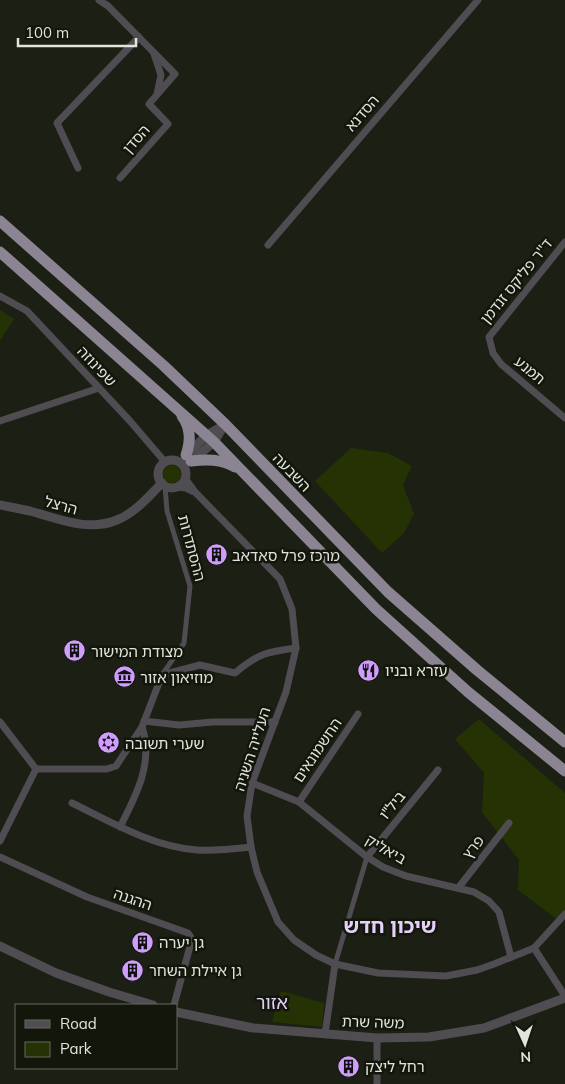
<svg xmlns="http://www.w3.org/2000/svg" width="565" height="1084" font-family="Mulish,'Noto Sans Hebrew',sans-serif">
<style>
.green{fill:#253203}
.lines{fill:none;stroke-linecap:round;stroke-linejoin:round}
.pedestrian{stroke:#4f4c52;stroke-width:5}
.minor{stroke:#4f4c52;stroke-width:7}
.tertiary{stroke:#4f4c52;stroke-width:9}
.trunk{stroke:#8b8492;stroke-width:11}
.labels{text-anchor:middle;dominant-baseline:central;stroke-width:5;stroke-linejoin:round;paint-order:stroke}
.street-label{font-size:15px;fill:#e1e4dc;stroke:#12160b}
.poi-label{font-size:15px;fill:#e1e4dc;stroke:#12160b;text-anchor:start}
.quarter-label{font-size:18px;fill:#e5d0fa;stroke:#12160b}
.district-label{font-size:20px;font-weight:bold;fill:#e5d0fa;stroke:#12160b}
</style>
<rect width="100%" height="100%" fill="#1b1f14"/>
<g class="green">
<path d="M0 310 14 319 0 341Z"/>
<path d="M351 448 388 453 412 466 403 485 414 514 404 533 382 553 315 481Z"/>
<circle cx="172" cy="474" r="9"/>
<path d="M479 719 565 793V915L559 921 518 890 519 860 482 812 484 773 455 739Z"/>
<path d="M281 991 324 1003 322 1027 272 1022Z"/>
</g>
<g class="lines">
<g class="pedestrian">
<path d="M162 675 184 643 190 586 167 511 165 486"/>
<path d="M335 964 367 857"/>
</g>
<g class="minor">
<path d="M99 0 108 6 175 74 149 104 168 124 120 178"/>
<path d="M154 54 161 75 157 94"/>
<path d="M78 168 57 123 139 37"/>
<path d="M565 242 489 337 493 353 501 364 565 418"/>
<path d="M268 245 478 0"/>
<path d="M0 296 27 311 130 421 165 462"/>
<path d="M0 421 99 388"/>
<path d="M185 478 195 492 280 579 292 609 296 648 286 692 252 783 247 816 251 847 257 872 278 922 294 940 316 955 335 964 378 973 446 976 477 970 494 964 534 948 565 914"/>
<path d="M176 487 186 488 192 491"/>
<path d="M144 721 179 725 213 722H275"/>
<path d="M0 722 36 769 0 841"/>
<path d="M36 769H107L116 766 142 727 162 675 200 665 235 673C259 653 267 652 296 648"/>
<path d="M252 783 299 802 367 857 383 867 406 876 474 892 489 901 499 912 511 957"/>
<path d="M299 802 358 714"/>
<path d="M72 803C111 822 153 847 197 850 216 851 233 849 251 847"/>
<path d="M120 827C136 796 154 762 142 727"/>
<path d="M0 857 87 897 188 933 192 939 174 1005"/>
<path d="M367 857 438 770"/>
<path d="M459 887 509 823"/>
<path d="M534 948 565 996"/>
<path d="M325 1034 335 964"/>
<path d="M377 1084V1038"/>
</g>
<g class="tertiary">
<path d="M186 455 207 435 223 426"/>
<circle cx="172" cy="474" r="14"/>
<path d="M190 462 214 442 225 424"/>
<path d="M0 505C10 507 20 509 30 511 59 519 88 532 117 520 135 513 149 496 162 483"/>
<path d="M0 946 56 973 109 992 153 1005"/>
<path d="M176 1012 253 1028 377 1038 429 1037 484 1028 565 998"/>
</g>
<g class="trunk">
<path d="M0 221 163 365 225 424 388 592 477 670 565 742"/>
<path d="M0 252 214 442 376 609 468 692 565 771"/>
<path d="M182 416C191 428 191 441 186 455"/>
<path d="M191 461C207 459 221 459 235 467"/>
</g>
</g>
<defs>
<symbol id="building-disc" viewBox="-11 -11 22 22"><circle r="9.5" fill="#d09dfe" stroke="#12160b"/><path d="M-4-6H4V6H1V3H-1V6H-4ZM-2.5-4.3h1.7v1.8h-1.7ZM.8-4.3h1.7v1.8H.8ZM-2.5-1h1.7V.8h-1.7ZM.8-1h1.7V.8H.8Z" fill="#111"/></symbol>
<symbol id="restaurant-disc" viewBox="-11 -11 22 22"><circle r="9.5" fill="#d09dfe" stroke="#12160b"/><path d="M-5-6h1v4h1v-4h1v4h1v-4h1v5L-1.5 .5V6h-2V.5L-5-1ZM5-6V6H3V1.5H1.5Q1.5-4 5-6Z" fill="#111"/></symbol>
<symbol id="museum-disc" viewBox="-11 -11 22 22"><circle r="9.5" fill="#d09dfe" stroke="#12160b"/><path d="M0-6L6-3V-2H-6V-3ZM-5-1h2V3h-2ZM-1-1h2V3h-2ZM3-1h2V3H3ZM-6 4H6V6H-6Z" fill="#111"/></symbol>
<symbol id="synagogue-disc" viewBox="-11 -11 22 22"><circle r="9.5" fill="#d09dfe" stroke="#12160b"/><path d="M0-6.5L5.6 3.2H-5.6ZM0 6.5L5.6-3.2H-5.6Z" fill="#111"/></symbol>
</defs>
<g fill-rule="evenodd">
<use href="#building-disc" x="204" y="542" width="25" height="25"/>
<use href="#building-disc" x="62" y="638" width="25" height="25"/>
<use href="#restaurant-disc" x="356" y="658" width="25" height="25"/>
<use href="#museum-disc" x="112" y="664" width="25" height="25"/>
<use href="#synagogue-disc" x="96" y="730" width="25" height="25"/>
<use href="#building-disc" x="130" y="930" width="25" height="25"/>
<use href="#building-disc" x="120" y="958" width="25" height="25"/>
<use href="#building-disc" x="336" y="1054" width="25" height="25"/>
</g>
<g class="labels">
<g class="street-label">
<text transform="translate(362 113) rotate(-49)">הסדנא</text>
<text transform="translate(136 139) rotate(-49)">הסדן</text>
<text transform="translate(516 281) rotate(-51)">ד''ר פליקס זנדמן</text>
<text transform="translate(97 366) rotate(47)">שפינוזה</text>
<text transform="translate(530 370) rotate(40)">תמנע</text>
<text transform="translate(292 472) rotate(46)">השבעה</text>
<text transform="translate(61 505) rotate(15)">הרצל</text>
<text transform="translate(192 548) rotate(75)">ההסתדרות</text>
<text transform="translate(252 749) rotate(-72)">העלייה השניה</text>
<text transform="translate(317 750) rotate(-56)">החשמונאים</text>
<text transform="translate(392 805) rotate(-51)">ביל"ו</text>
<text transform="translate(473 847) rotate(-52)">פרץ</text>
<text transform="translate(386 849) rotate(30)">ביאליק</text>
<text transform="translate(133 899) rotate(19)">ההגנה</text>
<text transform="translate(373 1022) rotate(2)">משה שרת</text>
</g>
<g class="poi-label">
<text x="232" y="555">מרכז פרל סאדאב</text>
<text x="91" y="651">מצודת המישור</text>
<text x="385" y="670">עזרא ובניו</text>
<text x="140" y="677">מוזיאון אזור</text>
<text x="125" y="743">שערי תשובה</text>
<text x="159" y="942">גן יערה</text>
<text x="149" y="970">גן איילת השחר</text>
<text x="365" y="1066">רחל ליצק</text>
</g>
<g class="quarter-label">
<text x="272" y="1002">אזור</text>
</g>
<g class="district-label">
<text x="390" y="925">שיכון חדש</text>
</g>
</g>
<rect x="15" y="1004" width="162" height="65" fill="#12160b" stroke="#65685f"/>
<rect x="25" y="1020" width="25" height="8" fill="#4f4c52" stroke="#65685f"/>
<text x="60" y="1029" font-size="15" fill="#e1e4dc">Road</text>
<rect x="25" y="1042" width="25" height="15" fill="#253203" stroke="#65685f"/>
<text x="60" y="1054" font-size="15" fill="#e1e4dc">Park</text>
<g transform="translate(525 1044) rotate(177)" stroke="#12160b" stroke-width="4" paint-order="stroke">
<path d="M0-4L9 19L0 12L-9 19Z" fill="#e1e4dc"/>
<text y="-8" font-size="14" font-weight="bold" text-anchor="middle" fill="#e1e4dc">N</text>
</g>
<path d="M18 38v8h118v-8" fill="none" stroke="#e1e4dc" stroke-width="2.5"/>
<text x="25" y="38" font-size="15" fill="#e1e4dc" stroke="#12160b" stroke-width="4" paint-order="stroke">100 m</text>
</svg>
